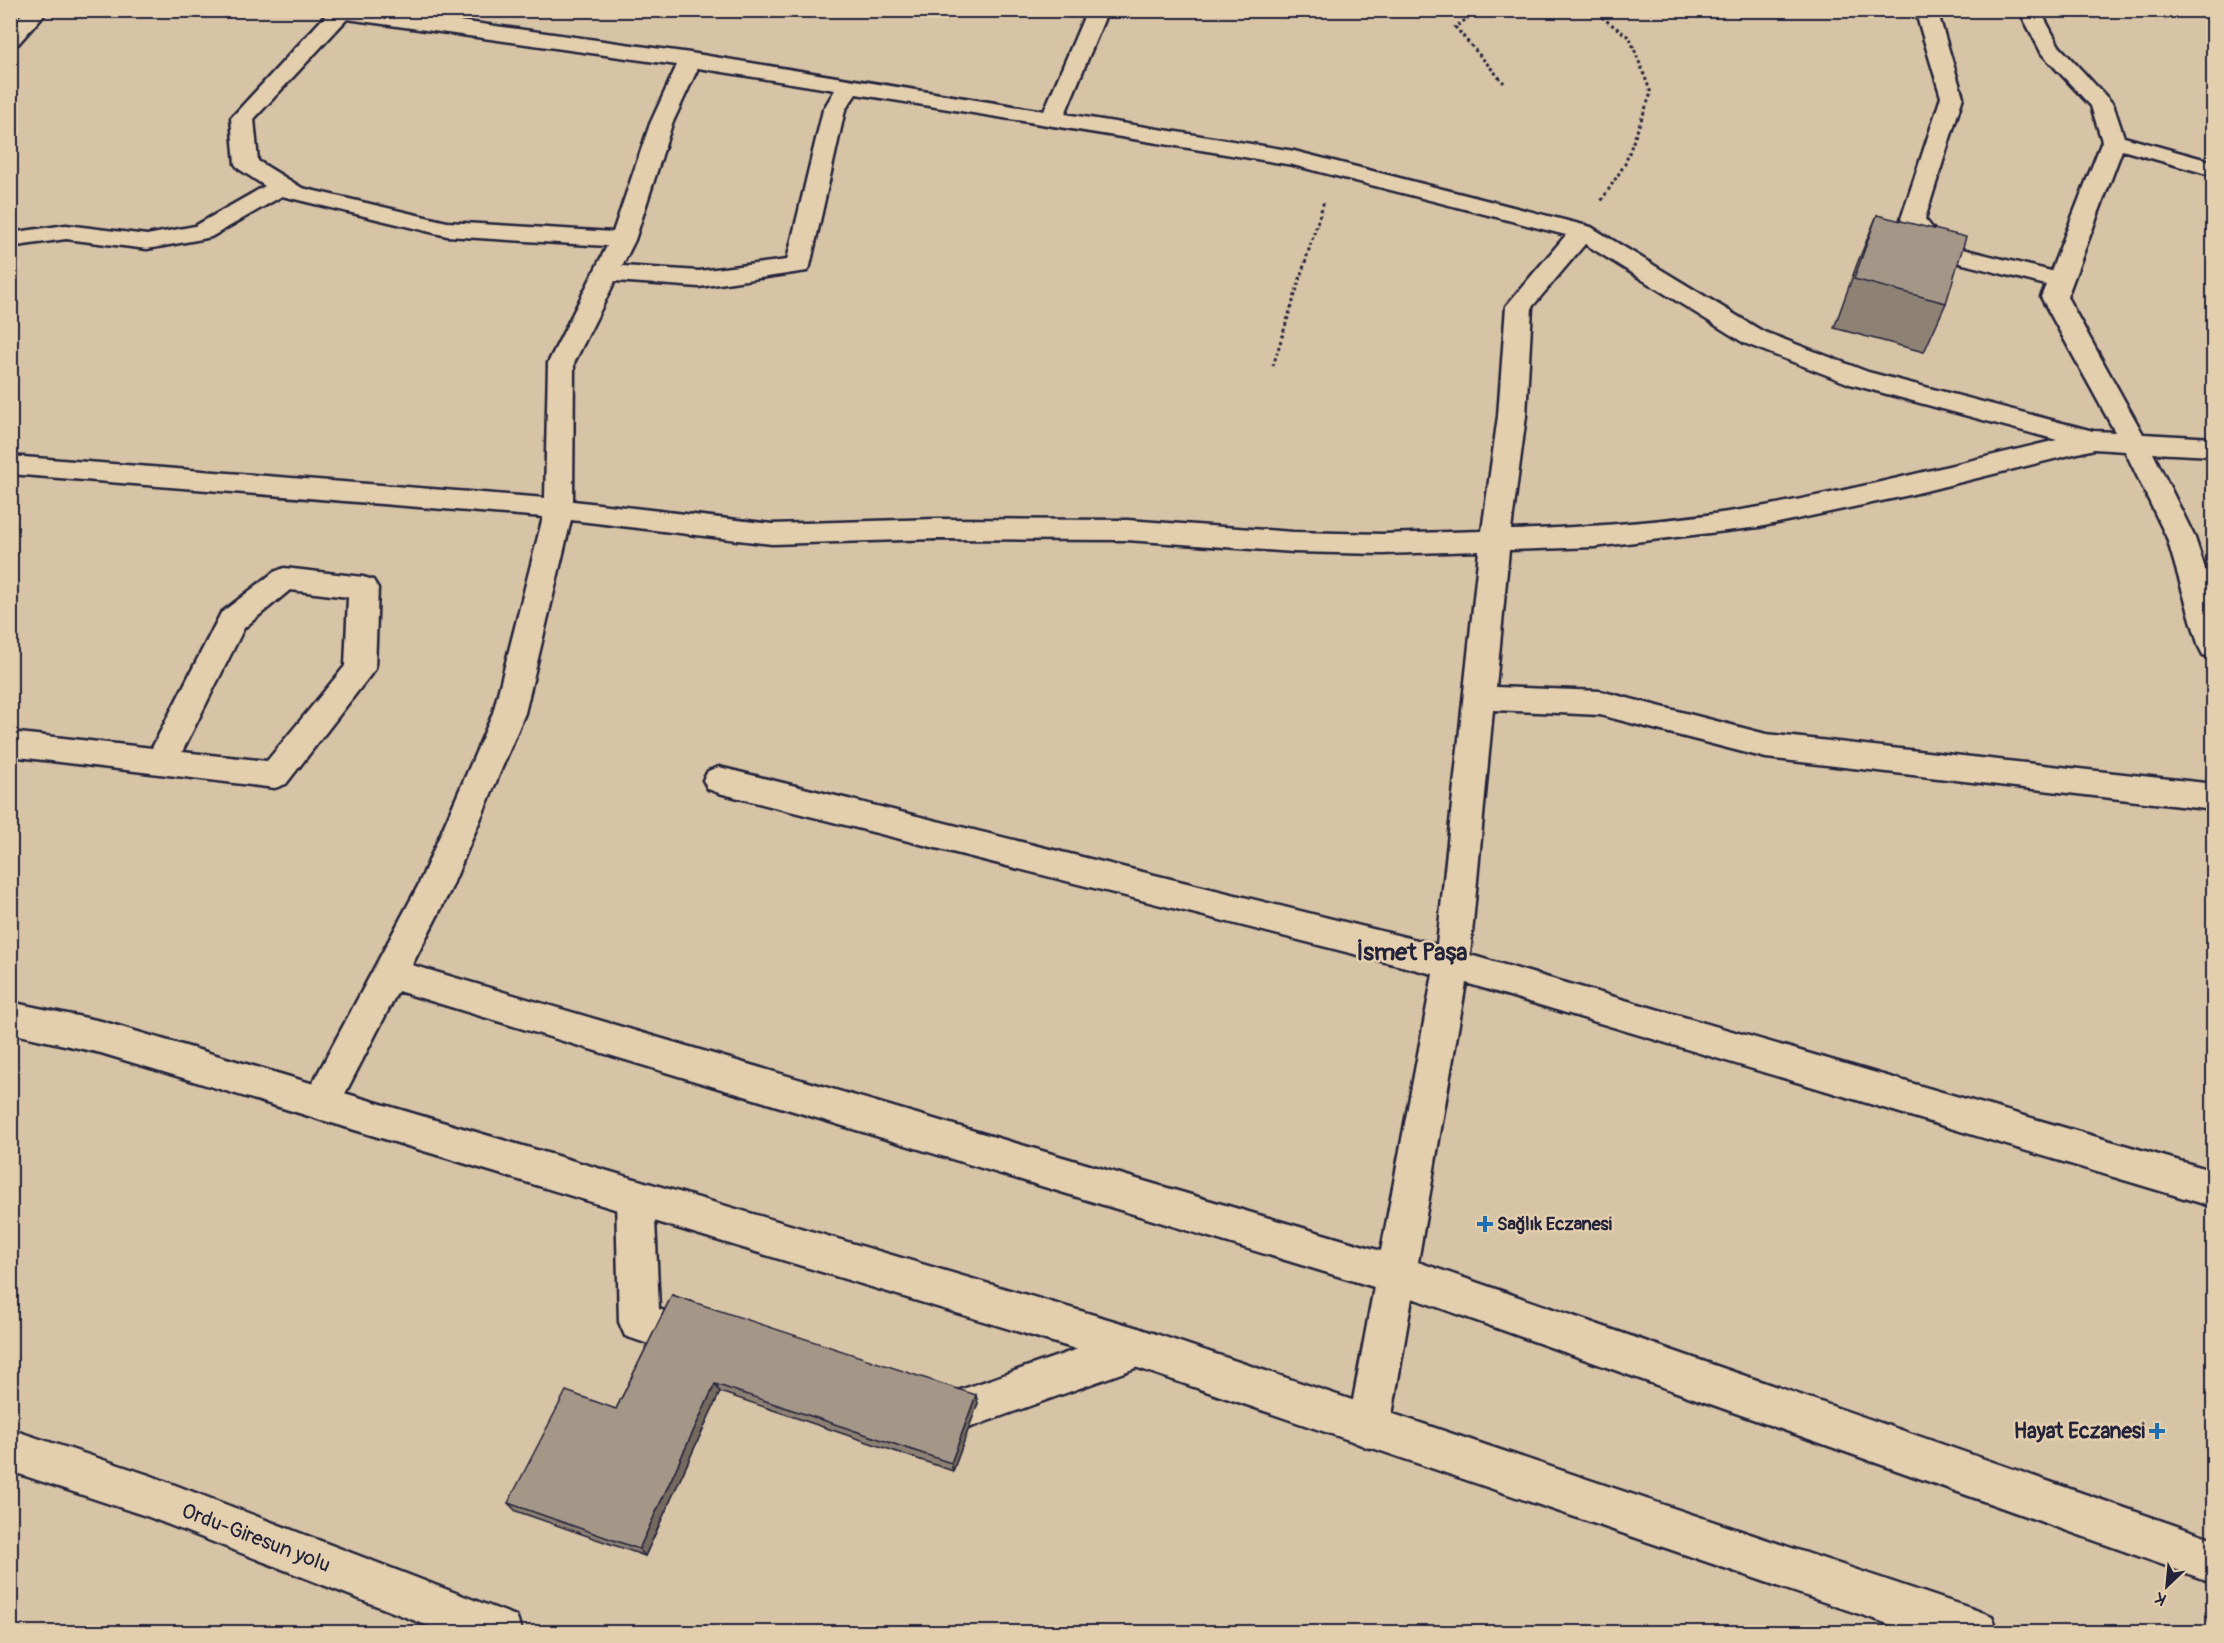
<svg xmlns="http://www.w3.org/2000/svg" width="2224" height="1643" font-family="Pangolin,sans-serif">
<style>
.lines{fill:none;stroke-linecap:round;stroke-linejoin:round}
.minor-casing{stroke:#22223b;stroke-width:5}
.major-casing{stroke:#22223b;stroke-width:5}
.highway-casing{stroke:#22223b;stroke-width:5}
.path{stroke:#22223b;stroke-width:3;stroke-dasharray:3 3;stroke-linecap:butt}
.minor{fill:#e3cead;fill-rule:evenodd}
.major{fill:#e3cead;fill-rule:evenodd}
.highway{fill:#e3cead;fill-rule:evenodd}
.wall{fill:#8e8275;stroke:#22223b;stroke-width:1.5}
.shaded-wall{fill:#746a5f;stroke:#22223b;stroke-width:1.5}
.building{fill:#a59788;stroke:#22223b;stroke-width:1.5}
.poi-dot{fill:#1f6fb2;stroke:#e3cead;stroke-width:2}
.labels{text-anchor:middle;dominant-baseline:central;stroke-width:5;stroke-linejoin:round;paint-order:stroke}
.poi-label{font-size:18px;font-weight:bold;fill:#22223b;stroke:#e3cead;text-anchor:start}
.near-poi-label{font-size:21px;font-weight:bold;fill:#22223b;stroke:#e3cead;text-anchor:end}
.near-street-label{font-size:21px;fill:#22223b;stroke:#e3cead}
.district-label{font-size:24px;font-weight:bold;fill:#22223b;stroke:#e3cead}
</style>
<rect width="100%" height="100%" fill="#d7c4a6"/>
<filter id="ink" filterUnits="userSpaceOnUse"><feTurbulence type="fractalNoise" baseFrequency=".0167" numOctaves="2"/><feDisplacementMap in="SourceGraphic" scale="12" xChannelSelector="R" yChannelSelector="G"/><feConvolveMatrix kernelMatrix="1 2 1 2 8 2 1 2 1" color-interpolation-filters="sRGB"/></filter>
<g filter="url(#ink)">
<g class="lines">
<defs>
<g id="minor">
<path d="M26 10H48L18 44 10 45V26Z"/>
<path d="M321 10H381L690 53 1044 111 1087 10H1108L1065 114 1294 151 1591 227 1762 331 1868 372 2093 431 2115 432 2041 297 2046 285 1928 255 1901 219 1941 97 1915 10H1937L1963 97 1925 219 1946 245 2051 271 2102 141 2091 106 2042 54 2019 10H2040L2059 46 2113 104 2124 137 2214 162V176L2122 150 2067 297 2143 434 2214 438V456L2153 453 2195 538 2214 596V658L2203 655 2199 647 2167 538 2125 451 2094 449 1905 496 1759 527 1594 547 1509 550 1496 687 1600 691 1766 734 2214 784V810L1766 758 1600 715 1493 710 1470 955 2214 1171V1207L1466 983 1418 1262 2214 1539V1583L1412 1298 1390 1427 1384 1442 1369 1448 1354 1442 1348 1427 1374 1287 398 991 334 1115 321 1120 308 1115 302 1103 418 886 493 713 543 517 10 474V456L545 498 548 363 607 246 447 236 282 196 211 237 202 239 147 249 66 239 10 247V233L66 225 147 235 195 226 265 186 239 169 235 164 231 118 326 15ZM347 19 677 65 650 124 613 232 447 222 302 188 258 161 254 119ZM698 68 835 90 823 110 787 260 699 271 622 266 635 240 672 124ZM856 94 1293 165 1566 235 1506 306 1498 416 1482 531 1382 534 1293 532 1127 520 936 519 772 524 573 501 574 363 615 281 699 287 807 271 810 266 845 110ZM1585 244 1744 343 1850 384 2057 440C1959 463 1860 489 1760 507 1678 521 1594 527 1511 530L1526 416 1532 307ZM571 520 772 544 936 539 1127 540 1293 552 1382 554 1479 551 1437 945 719 767 708 771 703 780 708 789 719 793 1433 974 1381 1251 412 965 451 889 525 713Z"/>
<path d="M284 568 363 577 373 580 378 588 375 669 286 784 275 788 10 756V732L152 748 221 613 274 572ZM290 590 348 597 345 666 267 761 182 752 244 628Z"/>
<path d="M635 1179 649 1184 654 1197 659 1309 712 1327 718 1341 712 1355 698 1361 625 1336 619 1322 616 1197 621 1184Z"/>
<path d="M1138 1328 1152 1334 1158 1348 1152 1362 935 1440 920 1434 914 1419 920 1404Z"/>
</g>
<path id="major" d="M10 1002 101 1021 1138 1328 1976 1610 1992 1616 1998 1632H1912L1138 1368 101 1053 10 1033Z"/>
<path id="highway" d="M10 1429 149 1475 500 1610 516 1616 522 1632H444L149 1517 10 1471Z"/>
</defs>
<use href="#minor" class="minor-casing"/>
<use href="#major" class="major-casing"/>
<use href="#highway" class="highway-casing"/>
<g class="path">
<path d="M1480 10 1455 27 1504 83"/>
<path d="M1592 10 1630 38 1651 93 1625 164 1600 203"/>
<path d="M1273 366 1324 201"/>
</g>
<use href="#minor" class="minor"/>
<use href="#major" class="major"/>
<use href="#highway" class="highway"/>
</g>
<g class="wall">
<path d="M1877 215 1946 303 1924 352 1834 328 1857 264Z"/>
<path d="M672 1295 978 1403 953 1471 720 1392 645 1556 516 1511 508 1503 616 1409Z"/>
</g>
<g class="shaded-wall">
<path d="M715 1384 720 1392 645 1556 639 1549Z"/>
<path d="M976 1395 978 1403 953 1471 951 1463Z"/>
</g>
<g class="building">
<path d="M1877 215 1966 237 1946 303 1854 279Z"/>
<path d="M672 1295 976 1395 951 1463 715 1384 639 1549 508 1503 566 1391 616 1409Z"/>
</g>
</g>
<g class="poi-dot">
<path d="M1482 1215h6v6h6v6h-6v6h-6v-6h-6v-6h6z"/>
<path d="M2154 1422h6v6h6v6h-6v6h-6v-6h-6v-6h6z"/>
</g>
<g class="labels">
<g class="poi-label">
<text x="1497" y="1224">Sağlık Eczanesi</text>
</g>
<g class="near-poi-label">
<text x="2145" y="1431">Hayat Eczanesi</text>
</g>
<g class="near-street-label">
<text transform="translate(256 1538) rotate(21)">Ordu-Giresun yolu</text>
</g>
<g class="district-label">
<text x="1412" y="952">İsmet Paşa</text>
</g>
</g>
<rect width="2224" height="1643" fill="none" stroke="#e3cead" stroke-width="36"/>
<rect x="18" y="18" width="2188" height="1607" fill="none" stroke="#22223b" stroke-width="2" filter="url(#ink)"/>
<g transform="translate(2167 1586) rotate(206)" stroke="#e3cead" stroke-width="4.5" paint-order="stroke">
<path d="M0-4.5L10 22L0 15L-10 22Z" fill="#22223b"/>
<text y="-9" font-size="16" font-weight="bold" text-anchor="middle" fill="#22223b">K</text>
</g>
</svg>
